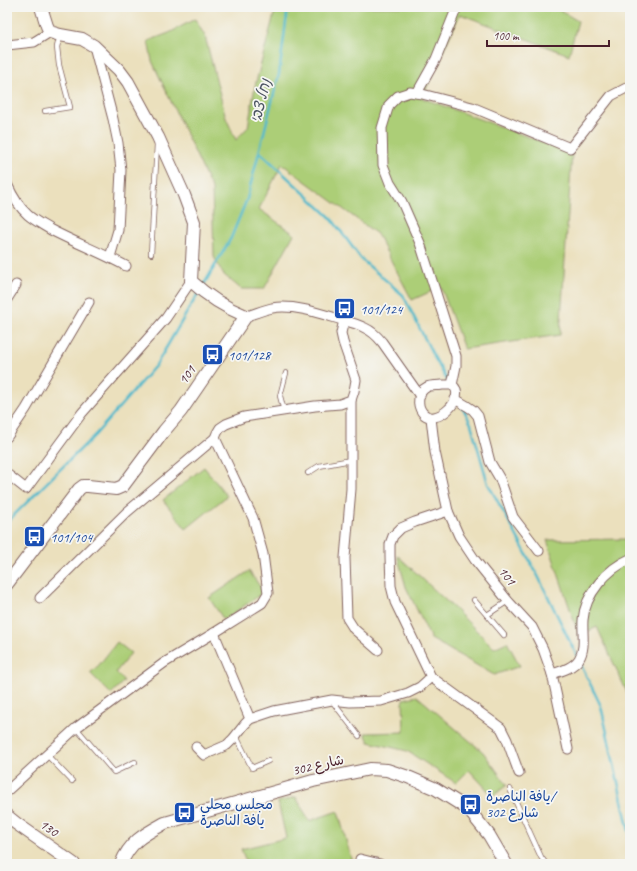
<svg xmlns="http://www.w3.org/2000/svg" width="637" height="871" font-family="Caveat,'Playpen Sans Arabic','Playpen Sans Hebrew',sans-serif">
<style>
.green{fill:#acce77;stroke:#7b7651}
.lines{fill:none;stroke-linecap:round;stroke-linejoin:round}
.stream{stroke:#4fb9cc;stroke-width:2.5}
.lane-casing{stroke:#82635e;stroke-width:6}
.street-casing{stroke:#82635e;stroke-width:11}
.secondary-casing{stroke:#82635e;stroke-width:14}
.lane{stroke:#fff;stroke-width:4.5}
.street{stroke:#fff;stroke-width:9}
.secondary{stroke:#fff;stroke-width:12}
.labels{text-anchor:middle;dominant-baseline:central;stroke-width:3.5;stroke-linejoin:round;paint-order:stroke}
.transit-label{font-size:14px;fill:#164399;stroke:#f6f6f2;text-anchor:start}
.street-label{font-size:14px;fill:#4a1f2b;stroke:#f6f6f2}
.water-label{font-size:15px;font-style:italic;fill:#4c5563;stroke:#f6f6f2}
</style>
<rect width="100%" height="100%" fill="#f6f6f2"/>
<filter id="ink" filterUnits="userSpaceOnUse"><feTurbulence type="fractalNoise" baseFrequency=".025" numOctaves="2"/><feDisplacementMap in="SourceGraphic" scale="8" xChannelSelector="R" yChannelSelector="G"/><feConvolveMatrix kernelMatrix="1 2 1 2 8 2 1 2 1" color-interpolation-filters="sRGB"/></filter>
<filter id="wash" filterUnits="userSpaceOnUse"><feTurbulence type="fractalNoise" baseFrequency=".012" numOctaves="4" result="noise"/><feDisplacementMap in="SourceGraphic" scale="16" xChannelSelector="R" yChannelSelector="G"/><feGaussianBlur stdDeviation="0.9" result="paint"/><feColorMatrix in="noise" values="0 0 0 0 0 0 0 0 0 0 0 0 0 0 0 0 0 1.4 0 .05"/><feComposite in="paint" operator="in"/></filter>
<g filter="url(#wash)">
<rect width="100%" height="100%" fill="#ebe0bd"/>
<g class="green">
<path d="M276 7H554L578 21 569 55 460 14 422 98 572 153 560 335 464 349 441 287 412 300 377 234 282 164 259 209 294 234 264 289H241L223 274 214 257 212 189 152 61 148 41 169 33 195 19 205 36 226 118 236 140 248 127 255 86Z"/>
<path d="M204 467 227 496 186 529 163 500Z"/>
<path d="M630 539V699L597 627 579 636 547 540Z"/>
<path d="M397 555 456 610 494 648 507 642 520 666 494 675 431 639 406 587Z"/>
<path d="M249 571 264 592 224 620 209 598Z"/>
<path d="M117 642 131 653 116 672 124 681 111 694 90 673 99 665Z"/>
<path d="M417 696 483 752 507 785 493 796 469 770 456 783 407 751 369 742 365 733 404 732 403 699Z"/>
<path d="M296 797 309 821 338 811 352 862 357 864H247L241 849 286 838 278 802Z"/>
</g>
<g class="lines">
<g class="stream">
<path d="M260 152 331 218 362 260 403 295 433 355 448 382"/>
<path d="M203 286 231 238 247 199 279 74 288 7"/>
<path d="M462 406 471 424 488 484 513 529 538 576 577 656"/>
<path d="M7 522 96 434 156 365 199 292"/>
<path d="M579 661 601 706 630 836"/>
</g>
</g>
</g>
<g filter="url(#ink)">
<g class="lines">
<defs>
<g id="lane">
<path d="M45 111 70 107 59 65 57 47 60 35"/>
<path d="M151 254 157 144"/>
<path d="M284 411 280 396 286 373"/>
<path d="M308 473 319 466 351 460"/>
<path d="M474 600 504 635"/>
<path d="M487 615 508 601"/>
<path d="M332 701 359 736"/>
<path d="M76 728 114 772 135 762"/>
<path d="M236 736 252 768 268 761"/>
<path d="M47 755 72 781"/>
<path d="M510 789 541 857 546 864"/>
</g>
<g id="street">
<path d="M7 45 34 42 50 32"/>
<path d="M94 46 113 119 118 143 121 170 118 230 110 257"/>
<path d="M417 93 436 59 457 7"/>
<path d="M7 184C12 195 19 207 28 215 35 221 43 225 51 230 76 243 102 253 126 266"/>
<path d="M7 299 16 285"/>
<path d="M246 316C254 314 263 310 272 308 294 304 322 314 342 320 350 322 358 324 365 328 372 331 377 336 382 342L420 396"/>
<path d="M442 385H452C469 396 435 430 422 412 417 405 417 392 427 387 431 385 437 386 442 385Z"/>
<path d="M452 385 456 366V356L420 243 402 202 390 183 383 165 382 128 389 105 398 96 410 92 422 94 472 107 570 148 611 96 630 86"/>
<path d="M455 399 467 406 473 410 478 416 490 462 500 479 513 517 539 551"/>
<path d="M351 400V489L345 558 347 618 354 629 378 650"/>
<path d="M431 418 435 452 448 511 459 536 475 560 508 601 532 627 543 649 552 674 568 749"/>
<path d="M7 437 26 409 89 302"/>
<path d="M7 474 26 489 82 413 166 318 191 281"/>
<path d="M448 511 415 522 401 528 393 536 390 544V556L391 586 395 602 431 677 501 728 507 740 512 754 519 773"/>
<path d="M40 598 127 512 215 438 217 433 220 428 226 424 244 417 315 406 340 404 351 400 354 391 356 380 343 342 341 333 344 320"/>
<path d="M214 633 250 719"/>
<path d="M552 674C561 671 573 668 579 659 586 648 582 633 583 620 585 594 607 569 630 559"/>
<path d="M196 747 204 755 227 745 233 739 245 724 250 719 274 711 332 700 350 702 381 701 408 693 420 687 431 677"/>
<path d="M7 791 76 728 164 663 214 633 262 603 268 593 263 554 253 518 215 438"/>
<path d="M360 859 380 864"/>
</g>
<g id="secondary">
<path d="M7 584 79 489 83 486H88L116 489 123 486 164 431 181 411 246 316C224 307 208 297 191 281L194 222 184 195 158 137 128 82 119 70 94 46 82 39 60 35 50 32 47 26 41 7"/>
<path d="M7 816 17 824 74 864"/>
<path d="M121 864C130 841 145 834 165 823L313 781 370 769 387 770 408 777 436 789 468 809 489 835 506 864"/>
</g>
</defs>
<use href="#lane" class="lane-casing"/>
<use href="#street" class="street-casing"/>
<use href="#secondary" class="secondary-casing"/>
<use href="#lane" class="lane"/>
<use href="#street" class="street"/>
<use href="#secondary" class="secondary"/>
</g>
</g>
<defs>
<symbol id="bus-square" viewBox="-11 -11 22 22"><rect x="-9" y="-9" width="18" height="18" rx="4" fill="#1a4fb4" stroke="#f6f6f2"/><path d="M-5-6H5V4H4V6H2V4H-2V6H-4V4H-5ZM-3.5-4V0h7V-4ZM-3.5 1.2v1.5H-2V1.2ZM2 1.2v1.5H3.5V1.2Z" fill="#fff"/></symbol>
</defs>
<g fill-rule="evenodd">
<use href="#bus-square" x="332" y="296" width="25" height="25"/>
<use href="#bus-square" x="200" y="342" width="25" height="25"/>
<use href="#bus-square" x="22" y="524" width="25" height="25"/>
<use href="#bus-square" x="458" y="792" width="25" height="25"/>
<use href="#bus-square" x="172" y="800" width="25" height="25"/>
</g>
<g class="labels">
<g class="transit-label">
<text x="360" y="309">101/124</text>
<text x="228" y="355">101/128</text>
<text x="50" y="537">101/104</text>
<text x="486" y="796">يافة الناصرة/<tspan x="486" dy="16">شارع 302</tspan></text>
<text x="200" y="804">مجلس محلي<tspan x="200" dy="16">يافة الناصرة</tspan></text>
</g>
<g class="street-label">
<text transform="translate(187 375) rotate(-55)">101</text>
<text transform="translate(507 576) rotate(52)">101</text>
<text transform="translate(318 765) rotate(-13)">شارع 302</text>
<text transform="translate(49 828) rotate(35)">130</text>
</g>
<g class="water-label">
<text transform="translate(261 101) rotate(-76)">נחל צבי</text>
</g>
</g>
<rect width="637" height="871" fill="none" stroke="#f6f6f2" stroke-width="24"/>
<path d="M487 40v6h122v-6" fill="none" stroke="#4a1f2b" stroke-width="2"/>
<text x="493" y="40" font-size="12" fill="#4a1f2b" stroke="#f6f6f2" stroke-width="3" paint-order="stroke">100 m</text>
</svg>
